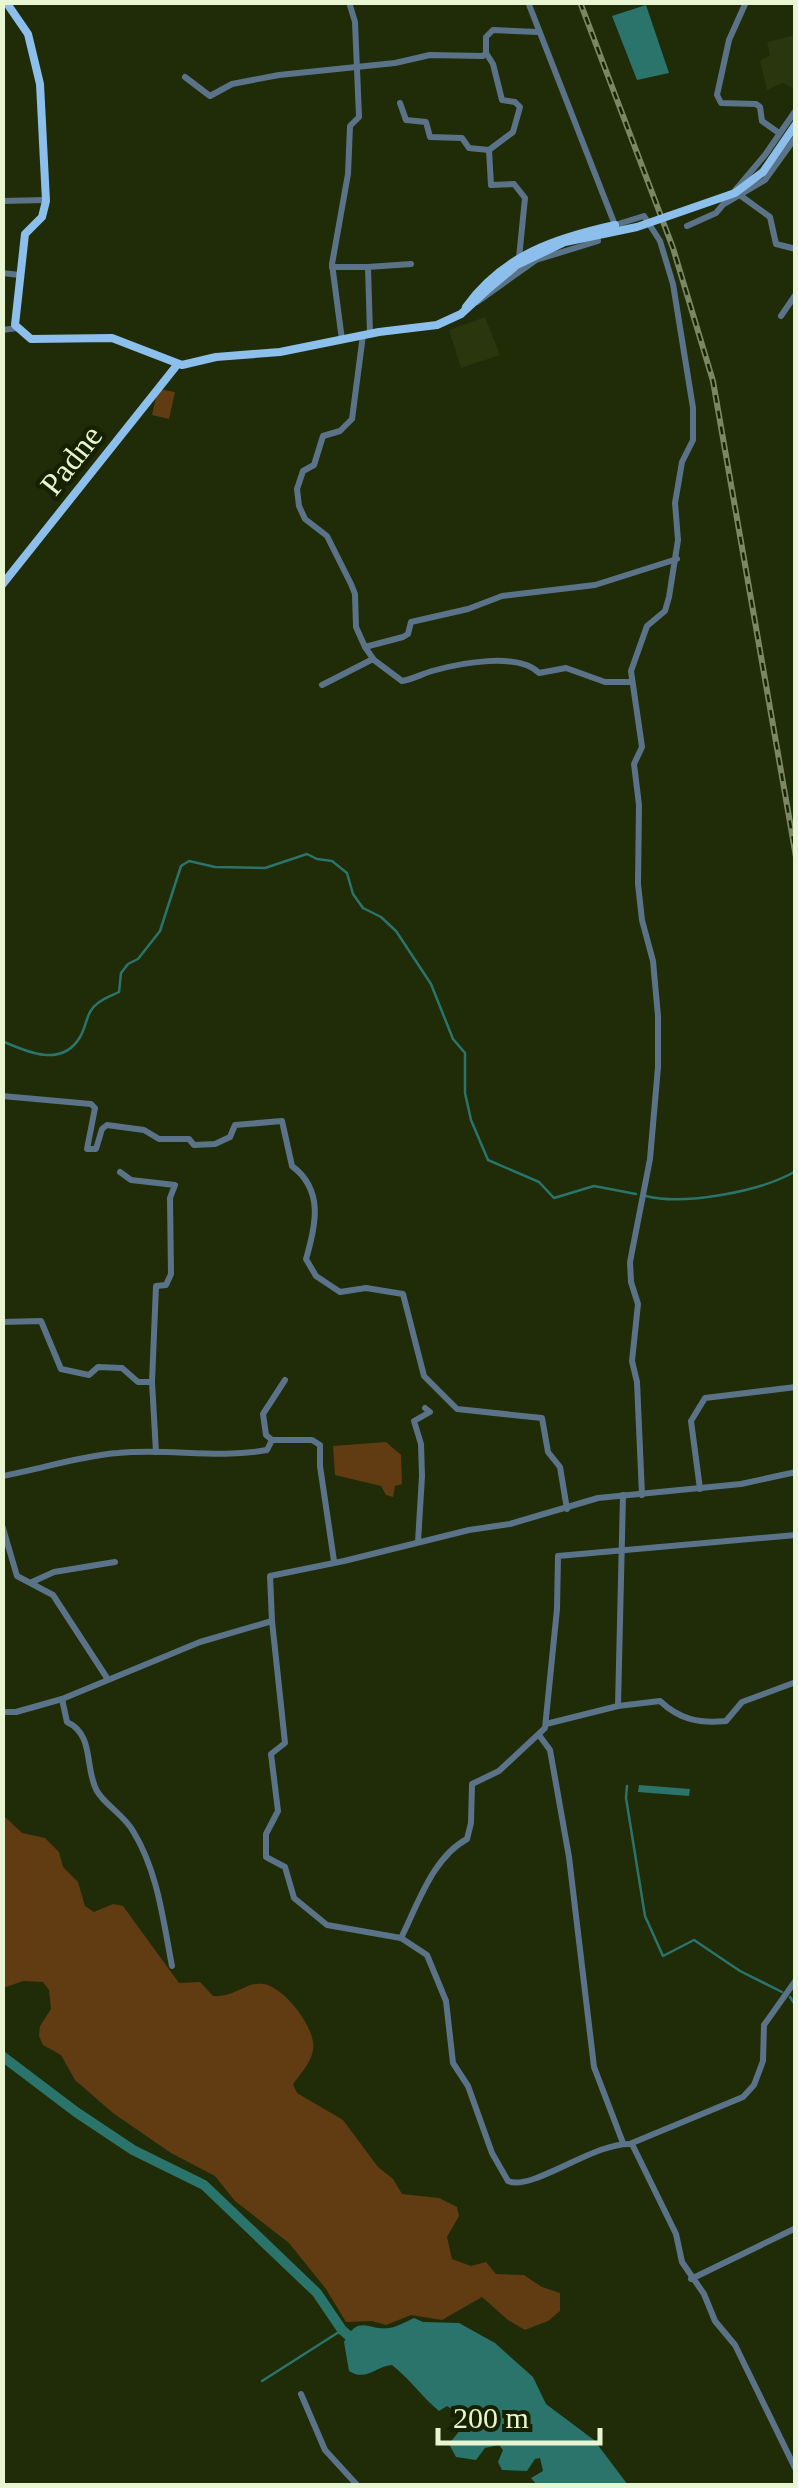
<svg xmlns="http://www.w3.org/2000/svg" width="798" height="2488" font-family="Georgia,serif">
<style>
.built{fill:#29360e}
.green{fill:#613c12}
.water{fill:#2a746c}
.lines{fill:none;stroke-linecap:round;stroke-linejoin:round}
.stream{stroke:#2a746c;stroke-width:2.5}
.river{stroke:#2a746c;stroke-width:10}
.minor{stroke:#5b7388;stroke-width:6}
.major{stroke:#8cbfeb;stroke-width:8}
.rail-casing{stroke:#7a8664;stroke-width:6}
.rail{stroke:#172100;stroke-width:2.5;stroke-dasharray:8;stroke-linecap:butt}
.major-bridge{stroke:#8cbfeb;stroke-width:8}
.labels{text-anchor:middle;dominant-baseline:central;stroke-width:9;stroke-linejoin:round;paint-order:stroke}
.street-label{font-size:32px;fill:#e7f5d3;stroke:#172100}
</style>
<rect width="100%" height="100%" fill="#202b08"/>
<g class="built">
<path d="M795 35V89L783 83 767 90 760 61 770 55 767 42Z"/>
<path d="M485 317 500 355 461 368 449 330Z"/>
</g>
<g class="green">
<path d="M158 389 175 392 169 419 152 415Z"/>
<path d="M386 1442 401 1455 402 1484 395 1486 393 1497 386 1495 381 1486 335 1475 333 1446Z"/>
<path d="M3 1815 22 1833 45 1838 59 1852 63 1867 78 1882 85 1906 94 1912 113 1904 123 1906 179 1983 200 1982 213 1996C236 1998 245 1981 264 1984 285 1988 317 2029 313 2050 311 2063 301 2073 293 2084L297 2093 343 2120 378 2167 393 2179 402 2194 439 2198 457 2207 459 2216 447 2237 452 2259 471 2266 486 2262 496 2274 524 2275 542 2287 560 2293V2311L548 2321 525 2330 508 2320 482 2297 442 2320 411 2315 386 2325 372 2321 346 2322 326 2289 289 2243 235 2201 215 2176 171 2153 113 2113 75 2080 61 2055 43 2045 39 2036 40 2026 51 2009 49 1990 43 1982 23 1981 3 1988Z"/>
</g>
<g class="water">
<path d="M646 5 669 73 637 80 612 16Z"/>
<path d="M639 1785 690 1789 689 1796 638 1792Z"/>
<path d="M414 2318 423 2322 459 2323 495 2343 533 2377 546 2404 594 2440 628 2485H537L531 2478 543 2471 540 2458 535 2459 527 2471 502 2470 498 2462 503 2450 499 2445 485 2448 476 2460 456 2457 449 2444C462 2427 471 2422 447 2406L439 2411C422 2397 410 2379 392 2365 376 2366 366 2382 349 2371L344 2342C359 2313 368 2331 389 2328 397 2327 407 2321 414 2318Z"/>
</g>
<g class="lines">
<g class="stream">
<path d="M2 1041C27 1052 62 1068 80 1037 87 1026 86 1011 98 1003 104 998 113 995 119 992L121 973 128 964 138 959 160 931 181 866 189 861 215 867 265 868 307 854 317 859 332 861 347 873 353 894 363 908 381 917 396 931 431 984 453 1039 465 1053V1093L471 1120 488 1160 539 1182 554 1198 594 1186 636 1194"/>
<path d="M646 1196C684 1206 762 1191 796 1171"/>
<path d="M627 1786 626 1798 645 1916 663 1956 694 1940 740 1971 782 1992"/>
<path d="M790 1997 796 2006"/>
<path d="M262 2381 342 2330"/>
</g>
<path class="river" d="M2 2056 76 2112 133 2150 204 2185 317 2293 342 2330 355 2341"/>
<g class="minor">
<path d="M528 2 615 225 644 216 660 241 673 284 693 408V440L682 462 675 503 678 540 669 597 665 611 647 626 631 671 642 747 634 764 639 805 638 884 642 920 653 961 658 1016V1067L650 1159 630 1262 631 1282 638 1304 632 1361 637 1382 642 1495"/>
<path d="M746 2 729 40 717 95 721 103 756 104 760 107 762 121 779 133"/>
<path d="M486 53 493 64 502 100 515 102 520 107 513 132 489 150 491 185 514 184 525 198 519 258"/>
<path d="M185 77 210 96 232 84 279 75 395 63 430 55 483 56 486 53V37L493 30 538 32"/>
<path d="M400 103 406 120 426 122 430 137 462 138 469 148 489 150"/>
<path d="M741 196 770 217 776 244 796 249"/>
<path d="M2 201 46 200"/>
<path d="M726 203 765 180 796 137"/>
<path d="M687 226 716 213 765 155 796 110"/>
<path d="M332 267H368"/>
<path d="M2 273 20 275"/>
<path d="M477 302 536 260 598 241 596 230"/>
<path d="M781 316 796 294"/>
<path d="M2 330 18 328"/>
<path d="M370 334 368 267 411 264"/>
<path d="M363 335 352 419 340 431 323 436 314 465 303 471 297 489 299 506 305 519 327 536 351 584 355 594 356 627 365 647 374 660 402 681C413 679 422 674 432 671 460 663 518 652 539 673L566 668 605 682H630"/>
<path d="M342 340 332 264 348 174 350 126 359 117 355 22 349 2"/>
<path d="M365 647 403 637 408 634 411 622 468 609 502 596 595 585 677 559"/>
<path d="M322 685 373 659"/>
<path d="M2 1096 91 1104 95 1108 87 1149H96L102 1129 107 1125 144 1130 159 1139H189L194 1145 215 1144 230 1137 235 1125 282 1121 292 1166C324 1190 316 1225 306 1259L316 1276 340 1292 366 1288 403 1294 424 1376 457 1409 542 1418 548 1452 560 1467 567 1509"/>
<path d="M2 1322 41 1321 61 1369 89 1375 98 1367 122 1368 138 1382H152L156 1286 166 1285 171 1274 170 1198 175 1185 131 1180 120 1172"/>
<path d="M285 1380 263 1414 266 1435 272 1440H312L320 1445V1466L334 1561"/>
<path d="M152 1382 156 1452"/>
<path d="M2 1476C42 1469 78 1456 118 1453 168 1448 218 1459 267 1450L272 1440"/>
<path d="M700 1489 691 1421 705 1398 796 1387"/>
<path d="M2 1525 17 1576 53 1595 107 1678"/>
<path d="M418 1542 422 1476 421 1444 414 1421 430 1412 425 1408"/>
<path d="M32 1582 54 1572 115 1562"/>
<path d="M272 1621 285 1743 271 1754 278 1811 266 1834V1857L285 1867 294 1898 327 1925 401 1938 427 1955 446 2001 453 2063 468 2086 492 2153 508 2181C532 2192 595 2141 632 2144L676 2234 682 2262 704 2294 715 2321 735 2345 796 2470"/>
<path d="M62 1699 67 1722C95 1735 84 1768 97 1791 104 1804 124 1815 133 1831 158 1872 163 1920 172 1966"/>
<path d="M618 1706 660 1701C679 1719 699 1724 726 1721L742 1702 796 1682"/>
<path d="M2 1712H16L62 1699 200 1642 272 1621 270 1576 344 1561 469 1530 510 1524 598 1498 741 1484 796 1472"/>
<path d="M546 1724 618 1706 623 1495"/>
<path d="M539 1735 550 1750 569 1857 594 2067 623 2143"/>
<path d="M401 1938C418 1904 433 1857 467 1839L471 1823 472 1784 499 1771 545 1728 557 1609 558 1556 796 1535"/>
<path d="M632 2143 743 2097 754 2085 763 2061 764 2025 796 1980"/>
<path d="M691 2279 796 2228"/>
<path d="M301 2394 325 2450 358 2486"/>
</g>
<g class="major">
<path d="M6 2 28 34 40 84 46 201 42 217 25 234 15 325 31 339 112 338 182 365 216 357 280 352 379 332 437 325 461 314 486 291"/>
<path d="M466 307C503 255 556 238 615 225"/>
<path d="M2 585 177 365"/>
</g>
<defs>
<path id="rail" d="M580 2 673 248 713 381 796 857"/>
</defs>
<use href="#rail" class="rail-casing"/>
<use href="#rail" class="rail"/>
<path class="major-bridge" d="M486 291 517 265 565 242 637 227 735 193 763 172 796 124"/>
</g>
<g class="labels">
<g class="street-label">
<text transform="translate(71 460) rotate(-52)">Padne</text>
</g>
</g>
<rect width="798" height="2488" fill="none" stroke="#e7f5d3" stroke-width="10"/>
<path d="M438 2428v15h162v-15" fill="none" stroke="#e7f5d3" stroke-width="5"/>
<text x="453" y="2428" font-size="30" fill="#e7f5d3" stroke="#172100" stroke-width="8" paint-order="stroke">200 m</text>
</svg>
